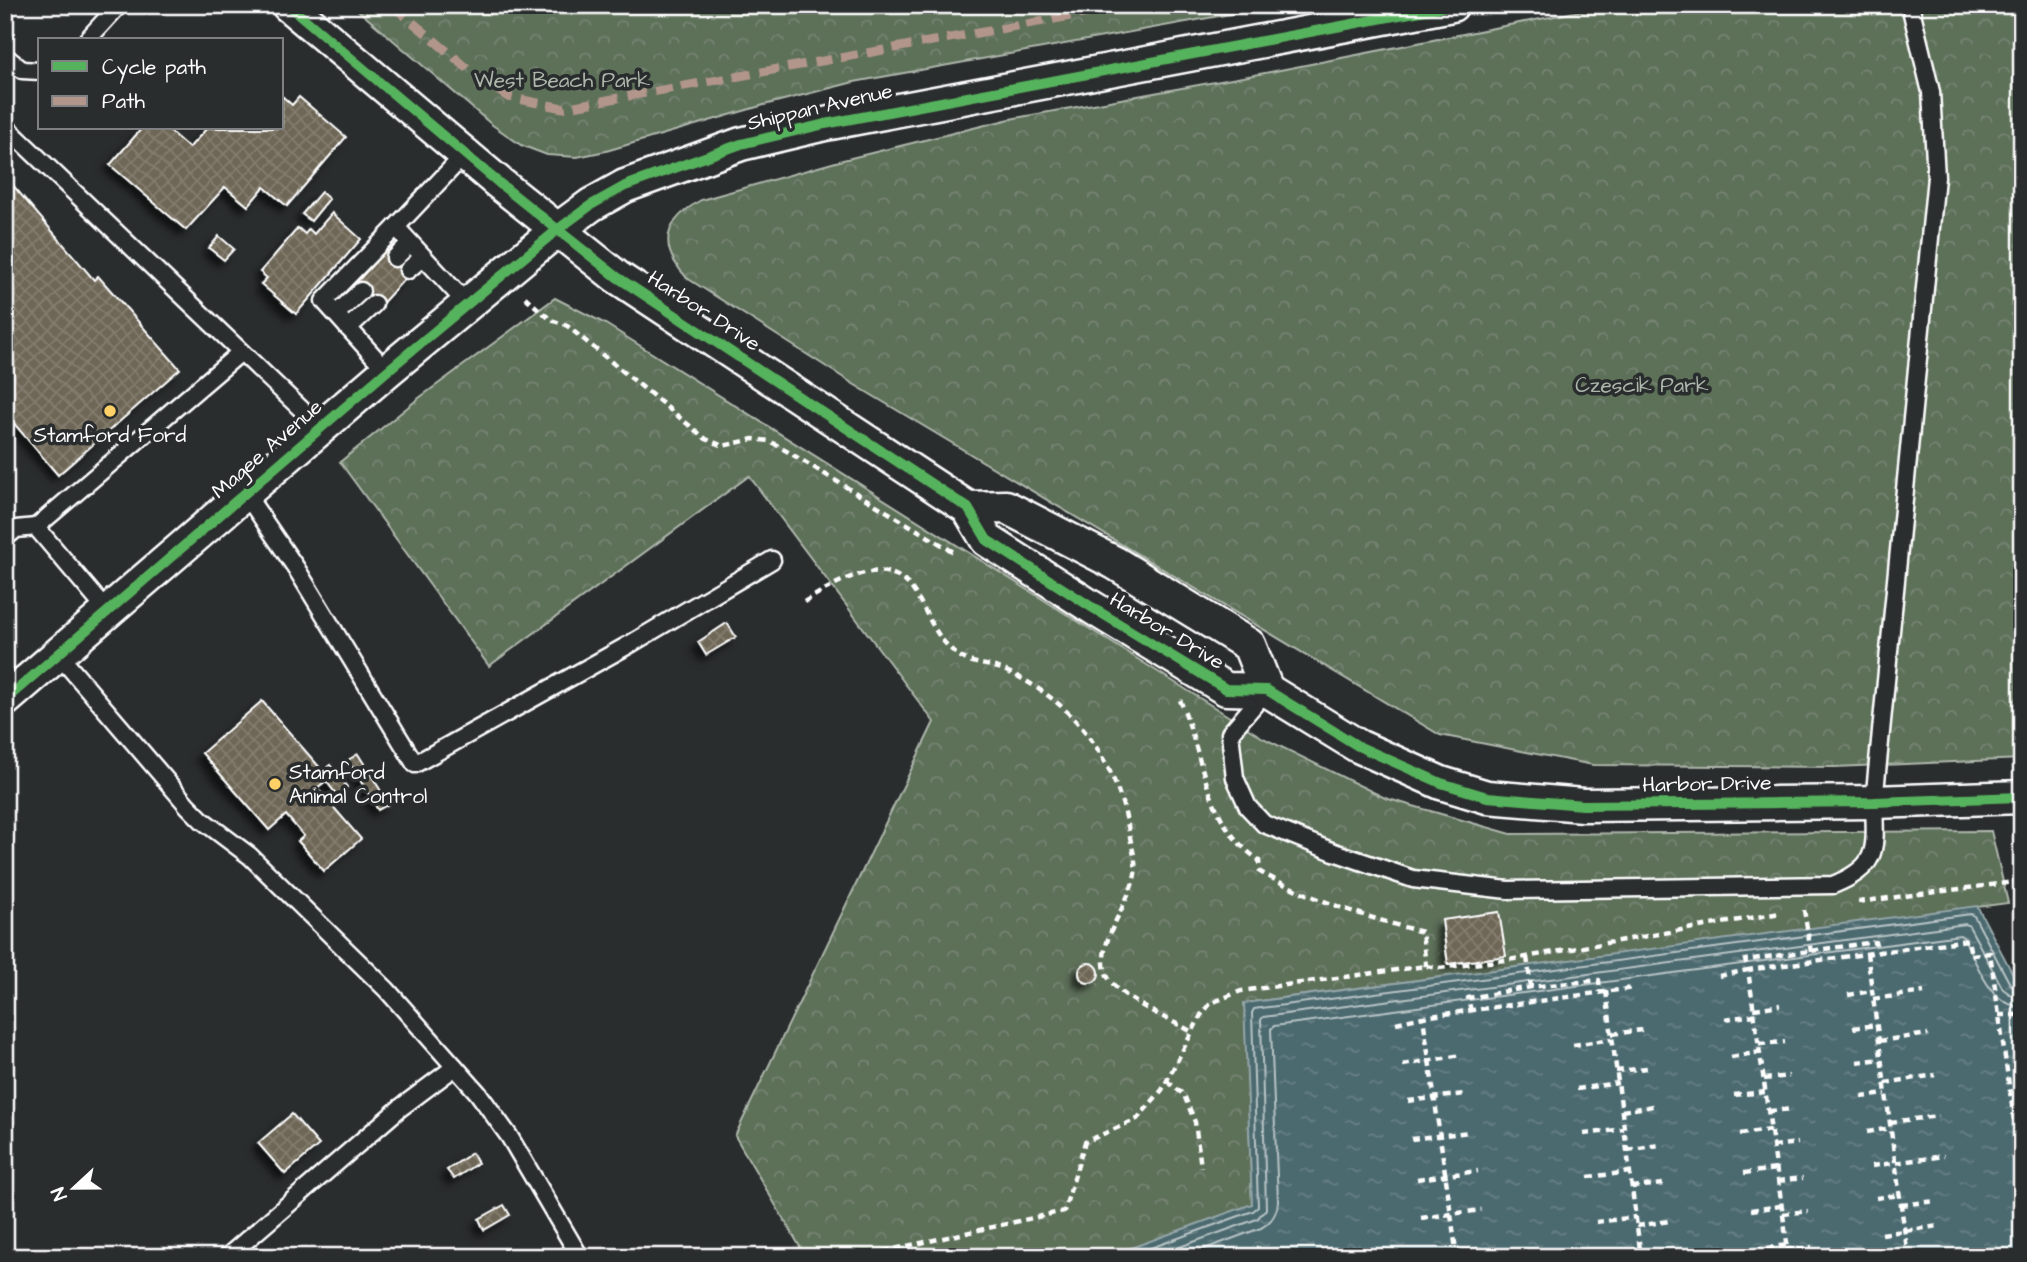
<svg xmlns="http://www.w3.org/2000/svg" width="2027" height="1262" font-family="'Architects Daughter',sans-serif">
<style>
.forest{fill:url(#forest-crowns);stroke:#aeb7ac;stroke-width:2}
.water{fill:url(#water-ripples);stroke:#94a6a9;stroke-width:2}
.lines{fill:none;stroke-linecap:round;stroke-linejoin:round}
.shore{stroke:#b7c3c5;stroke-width:2}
.building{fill:url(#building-cross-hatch);stroke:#fff;stroke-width:2;filter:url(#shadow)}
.service-casing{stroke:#fff;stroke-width:21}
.minor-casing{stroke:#fff;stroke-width:37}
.path{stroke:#fff;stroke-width:4.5;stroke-dasharray:7 5;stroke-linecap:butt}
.service{stroke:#2a2d2e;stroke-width:16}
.minor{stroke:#2a2d2e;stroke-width:32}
.quiet{stroke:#b2968c;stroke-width:9;stroke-dasharray:18 9;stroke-linecap:butt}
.cycleway-casing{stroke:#2a2d2e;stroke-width:15}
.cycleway{stroke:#56b35d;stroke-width:10}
.poi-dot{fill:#ffd166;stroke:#2a2d2e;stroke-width:2.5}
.labels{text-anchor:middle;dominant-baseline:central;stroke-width:7;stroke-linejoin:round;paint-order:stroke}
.park-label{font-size:21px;fill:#aeb7ac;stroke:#2a2d2e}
.street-label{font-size:21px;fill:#fff;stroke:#2a2d2e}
.poi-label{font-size:21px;fill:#fff;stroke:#2a2d2e}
</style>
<defs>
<pattern id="forest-crowns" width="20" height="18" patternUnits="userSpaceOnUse" patternTransform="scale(1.75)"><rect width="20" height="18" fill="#5d6f59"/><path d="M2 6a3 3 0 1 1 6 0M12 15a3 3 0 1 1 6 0" fill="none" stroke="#758572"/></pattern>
<pattern id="water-ripples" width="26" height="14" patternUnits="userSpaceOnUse" patternTransform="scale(1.75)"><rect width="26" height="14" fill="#4c6a6f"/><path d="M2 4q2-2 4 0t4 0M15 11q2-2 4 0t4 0" fill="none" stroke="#678085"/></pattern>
<pattern id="building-cross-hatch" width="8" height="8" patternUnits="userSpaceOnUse" patternTransform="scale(1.75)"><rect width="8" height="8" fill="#6e6656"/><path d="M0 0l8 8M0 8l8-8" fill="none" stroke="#847d6f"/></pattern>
<filter id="shadow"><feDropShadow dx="-6" dy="6" stdDeviation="3.5" flood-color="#0009"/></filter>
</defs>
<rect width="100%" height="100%" fill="#2a2d2e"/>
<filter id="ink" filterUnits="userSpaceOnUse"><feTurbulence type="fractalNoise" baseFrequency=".0143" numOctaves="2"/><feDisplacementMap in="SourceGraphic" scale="14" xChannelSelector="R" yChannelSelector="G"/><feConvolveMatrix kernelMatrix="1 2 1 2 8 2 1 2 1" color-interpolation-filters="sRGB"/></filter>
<g filter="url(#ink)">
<g class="forest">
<path d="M352 5H1280L854 82 764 105 606 151 577 157 547 155 521 145 491 124Z"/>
<path d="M1611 5H2020L2022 759 1835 767 1593 765 1440 735 855 385 687 278C657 246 664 221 701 200L843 160 1010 119 1265 73Z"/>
<path d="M555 298 604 323 1263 738 1385 798 1511 834 1991 831 2008 903 1245 1003 1252 1204 1174 1257H806L735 1136 934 722 749 476 489 666 340 462 419 398Z"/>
</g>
<path class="water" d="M1977 906 2016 980 2022 982V1257H1106L1252 1204 1244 1003Z"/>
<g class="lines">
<g class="shore">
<path d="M1126 1257 1253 1211 1258 1207 1252 1013 1254 1009 1971 914 1974 916 2010 984 2022 988"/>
<path d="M1152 1257 1257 1219 1266 1209 1261 1020 1263 1017 1966 924 1969 926 2003 989 2011 995 2022 997"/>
<path d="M1183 1257 1261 1228C1272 1222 1277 1214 1278 1201L1271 1029 1274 1026 1960 935 1963 937C1977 962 1989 1006 2022 1007"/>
</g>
</g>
<g class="building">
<path d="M282 96 292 105 299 97 346 137 287 206 264 187 248 206 225 187 186 230 110 165 142 128H166L189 148 207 128H282Z"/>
<path d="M5 176 94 280 98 276 180 369 58 475 5 413Z"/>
<path d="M321 192 329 199 311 221 302 214Z"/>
<path d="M332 213 361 239 296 314 261 284 267 278 260 272 298 228 305 234 309 229 314 234Z"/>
<path d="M219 236 234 249 224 260 209 248Z"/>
<path d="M386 250 410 273 378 308 354 285Z"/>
<path d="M727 623 736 637 706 655 698 642Z"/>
<path d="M262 701 328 777 330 776 325 769 330 765 347 787 337 795 326 781 317 788 361 839 324 871 298 841 304 836 286 815 269 830 202 753Z"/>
<path d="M358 754 389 804 378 810 348 760Z"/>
<path d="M1499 912 1506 956 1448 964 1442 920Z"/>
<circle cx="1089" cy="973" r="10"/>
<path d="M292 1114 319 1145 285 1174 258 1143Z"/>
<path d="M472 1153 478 1163 454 1179 447 1170Z"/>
<path d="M504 1205 510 1215 484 1230 479 1219Z"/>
</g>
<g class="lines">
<defs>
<g id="service">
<path d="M87 40 119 5"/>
<path d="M5 56 22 70 40 71"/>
<path d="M5 126 321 428"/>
<path d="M465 154 396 227 467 304"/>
<path d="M395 258 410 243"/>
<path d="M408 270 423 257"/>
<path d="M336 314 361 291"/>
<path d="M348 328 374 304"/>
<path d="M387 371 324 301 396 227"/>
<path d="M245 493 296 568 415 764 632 643 772 560"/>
<path d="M36 527 241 352"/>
<path d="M5 538 16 529 36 527 107 611"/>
<path d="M58 654 188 806 202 820 250 856 387 990 478 1093 509 1136 580 1257"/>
<path d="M1267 690 1230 733 1235 778 1248 807 1264 824 1334 852 1413 879 1508 890 1833 885C1881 866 1875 847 1874 802L1936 177 1931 92 1910 5"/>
<path d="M227 1257 400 1108 455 1067"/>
</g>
<g id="minor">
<path d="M288 5 499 183 617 277 968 508 987 540 1093 608 1226 689 1267 690 1358 746 1441 783 1487 797 1583 805 1874 802 2022 797"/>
<path d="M968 508 1006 507 1115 563 1249 645 1267 690"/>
<path d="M5 700 387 371 557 230 591 205 625 186 741 144 825 124 1452 5"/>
</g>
</defs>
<use href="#service" class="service-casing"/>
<use href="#minor" class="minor-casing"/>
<g class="path">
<path d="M525 297 551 320 566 325 706 439 723 446 753 439 770 441 957 554"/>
<path d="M804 602C834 584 884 551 912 589 926 608 932 631 949 647 968 668 985 661 1006 671 1076 702 1118 763 1130 837 1132 848 1137 863 1135 874 1130 904 1095 943 1106 973 1114 997 1170 1019 1192 1032"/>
<path d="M1180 700C1204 755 1204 823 1259 860L1260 872C1312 900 1366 917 1422 932L1426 966"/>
<path d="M1858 902 2022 881"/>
<path d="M1804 910 1811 952"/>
<path d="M1867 953 1908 1257"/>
<path d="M1527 957 1531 987"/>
<path d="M1719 976 1748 970 1745 960 1875 942 1879 952"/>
<path d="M1606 991 1641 1257"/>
<path d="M1848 995 1872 991"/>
<path d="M1873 999 1924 992"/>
<path d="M1754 1009 1780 1005"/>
<path d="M1471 1011 1468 998 1531 987 1599 980 1600 992"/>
<path d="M1999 1015H2022"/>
<path d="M1725 1019 1755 1015"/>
<path d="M1396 1023 1423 1017"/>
<path d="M1853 1028 1877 1025"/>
<path d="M1612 1034 1642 1030"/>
<path d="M1879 1041 1928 1034"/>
<path d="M1759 1044 1785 1042"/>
<path d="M1573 1045 1612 1039"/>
<path d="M1731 1057 1760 1052"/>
<path d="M1857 1062 1881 1059"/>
<path d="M1403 1065 1461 1055"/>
<path d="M1616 1071 1648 1068"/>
<path d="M1764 1079 1789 1076"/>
<path d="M1167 1081 1184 1095 1195 1122 1201 1167"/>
<path d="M1885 1083 1935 1075"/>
<path d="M1577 1089 1618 1083"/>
<path d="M1734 1095 1766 1092"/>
<path d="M1861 1097 1886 1094"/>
<path d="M1408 1101 1464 1094"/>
<path d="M1622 1111 1653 1106"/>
<path d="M1769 1111 1793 1109"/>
<path d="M1890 1122 1938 1116"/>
<path d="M1867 1132 1891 1128"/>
<path d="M1584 1134 1624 1129"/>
<path d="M1740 1134 1771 1130"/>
<path d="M1411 1139 1470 1132"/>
<path d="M1773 1146 1798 1143"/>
<path d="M1627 1150 1659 1145"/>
<path d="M1872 1166 1944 1156"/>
<path d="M1744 1173 1776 1169"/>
<path d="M1588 1177 1630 1172"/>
<path d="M1417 1179 1478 1171"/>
<path d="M1778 1181 1803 1178"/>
<path d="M1632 1187 1664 1184"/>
<path d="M1876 1198 1900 1195"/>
<path d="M1901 1205 1936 1201"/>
<path d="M1751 1210 1781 1206"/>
<path d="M1783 1214 1808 1211"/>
<path d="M1421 1218 1481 1210"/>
<path d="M1596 1222 1636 1217"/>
<path d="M1637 1226 1669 1221"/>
<path d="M1882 1234 1939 1226"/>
<path d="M1755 1250 1787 1245"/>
<path d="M1786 1250 1812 1247"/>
<path d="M1427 1256 1484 1249"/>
<path d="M875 1257 876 1253 1064 1211 1085 1142 1137 1119 1162 1090 1201 1015 1211 1003 1241 991 1426 966 1439 968 1514 959 1780 913"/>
<path d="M1457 1257 1423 1017 1633 988"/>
<path d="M1789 1257 1748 970 1968 940 1971 955 1990 953 2022 1175"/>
</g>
<use href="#service" class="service"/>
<use href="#minor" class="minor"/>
<path class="quiet" d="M392 5 479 78 508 97 563 108 1132 5"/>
<defs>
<g id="cycleway">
<path d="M288 5 499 183 617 277 968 508 987 540 1093 608 1226 689 1267 690 1358 746 1441 783 1487 797 1583 805 1874 802 2022 797"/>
<path d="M5 700 387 371 557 230 591 205 625 186 741 144 825 124 1452 5"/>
</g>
</defs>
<use href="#cycleway" class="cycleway-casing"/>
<use href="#cycleway" class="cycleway"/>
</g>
</g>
<g class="poi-dot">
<circle cx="110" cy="411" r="7"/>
<circle cx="275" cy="784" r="7"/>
</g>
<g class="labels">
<g class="park-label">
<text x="562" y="80">West Beach Park</text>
<text x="1642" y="385">Czescik Park</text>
</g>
<g class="street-label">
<text transform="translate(820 107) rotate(-13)">Shippan Avenue</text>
<text transform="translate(704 311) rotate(33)">Harbor Drive</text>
<text transform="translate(267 449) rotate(-41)">Magee Avenue</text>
<text transform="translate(1167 631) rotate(31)">Harbor Drive</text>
<text transform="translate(1707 784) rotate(-1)">Harbor Drive</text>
</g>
<g class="poi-label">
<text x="110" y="435">Stamford Ford</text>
<text x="289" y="772" text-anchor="start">Stamford<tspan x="289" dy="24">Animal Control</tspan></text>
</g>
</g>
<rect width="2027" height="1262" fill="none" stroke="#2a2d2e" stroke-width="28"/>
<rect x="14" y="14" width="1999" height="1234" fill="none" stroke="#fff" stroke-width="2.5" filter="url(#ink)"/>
<rect x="38" y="38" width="245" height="91" fill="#2a2d2e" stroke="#7f8182" stroke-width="2"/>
<rect x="52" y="61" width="35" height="10" fill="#56b35d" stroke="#7f8182" stroke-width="2"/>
<text x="102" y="74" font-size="21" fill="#ffffff">Cycle path</text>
<rect x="52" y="96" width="35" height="10" fill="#b2968c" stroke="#7f8182" stroke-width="2"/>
<text x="102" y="108" font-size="21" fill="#ffffff">Path</text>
<g transform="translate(74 1188) rotate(248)" stroke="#2a2d2e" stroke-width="5" paint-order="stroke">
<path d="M0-5L12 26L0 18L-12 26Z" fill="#ffffff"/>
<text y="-10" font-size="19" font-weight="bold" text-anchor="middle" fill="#ffffff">N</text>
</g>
</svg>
